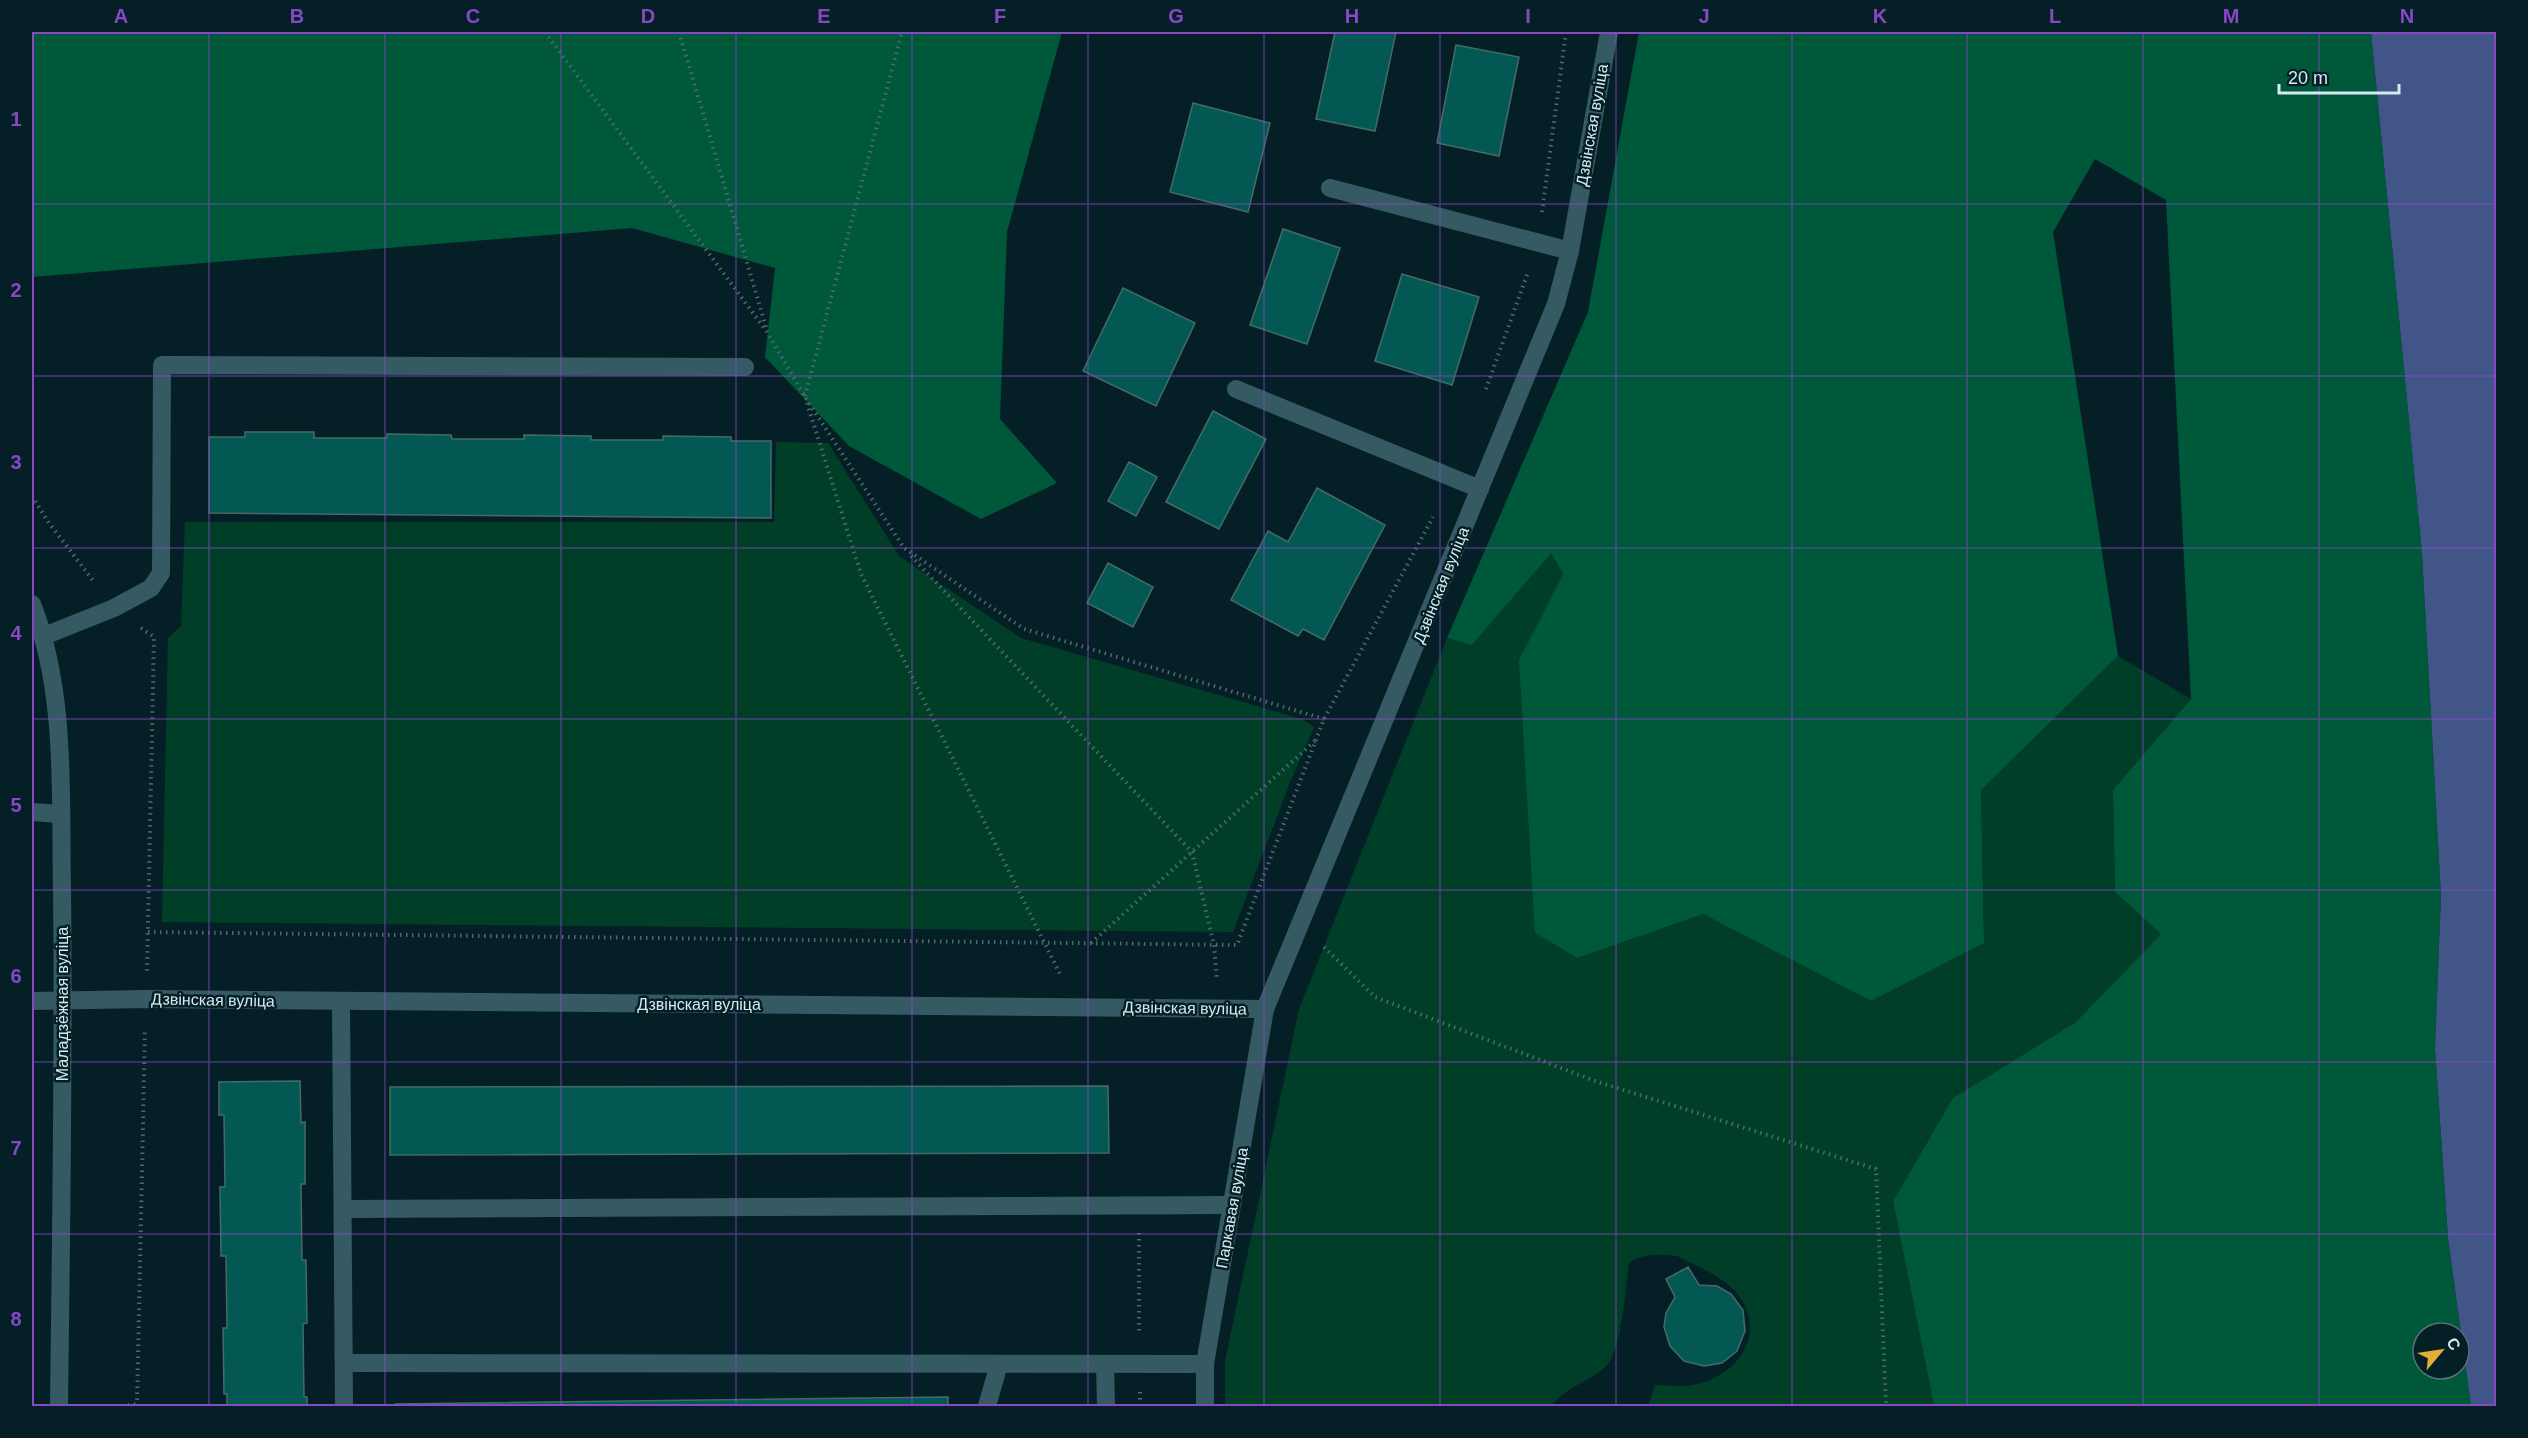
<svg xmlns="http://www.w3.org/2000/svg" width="2528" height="1438" font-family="Arial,sans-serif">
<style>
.green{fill:#003e28}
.forest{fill:#00583b;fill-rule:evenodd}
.water{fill:#415589}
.building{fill:#045854;stroke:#446b67;stroke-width:1.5}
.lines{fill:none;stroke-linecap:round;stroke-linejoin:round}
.path{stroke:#50696e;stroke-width:4;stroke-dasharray:1.5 4.5;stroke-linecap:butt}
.minor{stroke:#365a63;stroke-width:18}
.grid{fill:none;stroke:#8848c6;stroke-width:1.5;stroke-opacity:0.55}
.labels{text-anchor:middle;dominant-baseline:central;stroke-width:5;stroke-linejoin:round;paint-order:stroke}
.street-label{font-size:16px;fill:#d5e9ee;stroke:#042026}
.neatline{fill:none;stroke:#8848c6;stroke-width:2}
.grid-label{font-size:20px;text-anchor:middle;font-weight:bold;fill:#8848c6}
</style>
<rect width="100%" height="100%" fill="#042026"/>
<g class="green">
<path d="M776 442 828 443 899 556 1021 638 1302 719 1314 727 1289 785 1233 932 162 922 168 638 181 626 185 522H774Z"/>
<path d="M1550 552 1563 574 1519 660 1578 958 1703 914 1871 1001 1984 929 1981 790 2118 656 2191 699 2113 790 2115 892 2161 934 2076 1022 1953 1098 1893 1201 1934 1406H1648L1655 1385C1667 1385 1681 1387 1692 1385 1738 1378 1770 1332 1736 1292 1722 1276 1696 1266 1677 1256 1661 1254 1642 1253 1629 1263 1626 1285 1621 1349 1608 1364 1592 1382 1565 1386 1552 1406H1225V1361L1299 1009 1447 638 1472 645Z"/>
</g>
<g class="forest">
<path d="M32 32H1062L1007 232 1000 419 1057 483 981 519 849 446 765 357 775 268 632 228 32 277Z"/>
<path d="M1639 32H2371L2422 553 2441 895 2435 1048 2448 1238 2471 1406H1934L1893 1201 1953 1098 2076 1022 2161 934 2115 892 2113 790 2191 699 2166 200 2095 159 2053 232 2118 656 1981 790 1984 943 1871 1001 1703 914 1578 958 1535 933 1519 660 1563 574 1551 553 1472 645 1447 638 1588 312ZM2423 1333H2459V1369H2423Z"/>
</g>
<path class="water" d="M2371 32H2496V1406H2471L2448 1238 2435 1048 2441 895 2422 553Z"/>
<g class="building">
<path d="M1335 32H1396L1375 131 1316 119Z"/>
<path d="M1456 45 1519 57 1499 156 1437 143Z"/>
<path d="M1193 103 1270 123 1248 212 1170 192Z"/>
<path d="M1283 229 1340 248 1307 344 1250 325Z"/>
<path d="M1402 274 1479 297 1452 385 1375 361Z"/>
<path d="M1123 288 1195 323 1156 406 1083 371Z"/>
<path d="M1213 411 1266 439 1219 529 1166 502Z"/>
<path d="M245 432H314V438H387V434L451 435 452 439H524V435L591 436V440H663V436L731 437V441H771V518L209 513V437H245Z"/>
<path d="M1129 462 1157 477 1136 516 1108 501Z"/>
<path d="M1317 488 1385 525 1324 640 1303 629 1298 636 1231 600 1268 531 1288 542Z"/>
<path d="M1108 563 1153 587 1133 627 1087 603Z"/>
<path d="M300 1081 301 1123 305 1122V1184H301L302 1260H306L307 1323 303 1324 304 1397H307V1406H227V1394H224L223 1328H227L226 1256H221L220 1187H225L224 1115H219V1082Z"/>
<path d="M1108 1086 1109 1153 390 1155V1087Z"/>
<path d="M1688 1267 1699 1285 1717 1286 1731 1294 1743 1310 1745 1331 1737 1351 1722 1363 1704 1366 1684 1361 1670 1346 1664 1327 1666 1313 1675 1297 1666 1279Z"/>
<path d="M948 1397V1406H395V1404Z"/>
</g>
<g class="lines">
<g class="path">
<path d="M545 32 767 332 805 397 904 548 1024 629 1324 719"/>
<path d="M679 32 766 327"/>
<path d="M1542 212 1566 32"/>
<path d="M1486 389 1528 272"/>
<path d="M805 396 902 32"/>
<path d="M807 403 861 574 1061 976"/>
<path d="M32 496 49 523 95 583"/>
<path d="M911 556 1192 852 1214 945 1217 980"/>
<path d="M141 628 154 637 147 971"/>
<path d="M148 932 1237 945 1324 719 1433 517"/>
<path d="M1091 943 1315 741"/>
<path d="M1324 947 1375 997 1595 1081 1876 1169 1886 1406"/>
<path d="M1139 1233V1334"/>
<path d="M1140 1392V1406"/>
<path d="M122 1406 137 1404"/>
<path d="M137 1406 145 1029"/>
</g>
<g class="minor">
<path d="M1330 188 1570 251"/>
<path d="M1236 389 1480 489"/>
<path d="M32 604C67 693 60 797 62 891 64 1063 61 1235 59 1406"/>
<path d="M44 636 114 608 151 588 161 573 162 365 745 367"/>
<path d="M32 812 60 814"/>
<path d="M32 1001 146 999 1265 1009"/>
<path d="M341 1002 344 1406"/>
<path d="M343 1209 1232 1205"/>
<path d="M344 1363 1205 1364"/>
<path d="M1105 1364 1106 1406"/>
<path d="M987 1406 999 1364"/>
<path d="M1205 1406V1364L1265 1009 1556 304 1570 251 1609 32"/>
</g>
</g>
<path class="grid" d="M209 32V1406M385 32V1406M561 32V1406M736 32V1406M912 32V1406M1088 32V1406M1264 32V1406M1440 32V1406M1616 32V1406M1792 32V1406M1967 32V1406M2143 32V1406M2319 32V1406M32 204H2496M32 376H2496M32 548H2496M32 719H2496M32 890H2496M32 1062H2496M32 1234H2496"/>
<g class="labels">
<g class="street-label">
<text transform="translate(1592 125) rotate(-80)">Дзвінская вуліца</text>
<text transform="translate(1441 585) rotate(-68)">Дзвінская вуліца</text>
<text transform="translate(213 1000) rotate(1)">Дзвінская вуліца</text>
<text transform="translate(62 1004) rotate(-90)">Маладзёжная вуліца</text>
<text x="699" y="1004">Дзвінская вуліца</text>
<text transform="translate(1185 1008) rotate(1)">Дзвінская вуліца</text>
<text transform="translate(1232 1208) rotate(-80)">Паркавая вуліца</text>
</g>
</g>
<rect width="2528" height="1438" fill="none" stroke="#042026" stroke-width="66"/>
<g transform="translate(2441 1351) rotate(61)"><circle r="28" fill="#042026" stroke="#587076" stroke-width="1.5"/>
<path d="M0-4.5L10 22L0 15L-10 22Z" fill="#e3ae34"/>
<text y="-9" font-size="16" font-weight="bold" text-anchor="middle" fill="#d5e9ee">С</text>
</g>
<path d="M2279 84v9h120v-9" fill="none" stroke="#d5e9ee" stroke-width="3"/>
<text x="2288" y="84" font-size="18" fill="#d5e9ee" stroke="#042026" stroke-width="4.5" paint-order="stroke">20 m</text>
<rect x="33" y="33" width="2462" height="1372" class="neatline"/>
<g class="grid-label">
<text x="121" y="23">A</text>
<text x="297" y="23">B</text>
<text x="473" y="23">C</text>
<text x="648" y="23">D</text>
<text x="824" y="23">E</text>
<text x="1000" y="23">F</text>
<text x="1176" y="23">G</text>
<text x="1352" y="23">H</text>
<text x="1528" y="23">I</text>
<text x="1704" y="23">J</text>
<text x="1880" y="23">K</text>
<text x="2055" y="23">L</text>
<text x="2231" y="23">M</text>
<text x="2407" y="23">N</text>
<text x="16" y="126">1</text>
<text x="16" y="297">2</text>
<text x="16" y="469">3</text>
<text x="16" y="640">4</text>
<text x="16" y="812">5</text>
<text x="16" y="983">6</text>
<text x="16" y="1155">7</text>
<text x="16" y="1326">8</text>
</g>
</svg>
